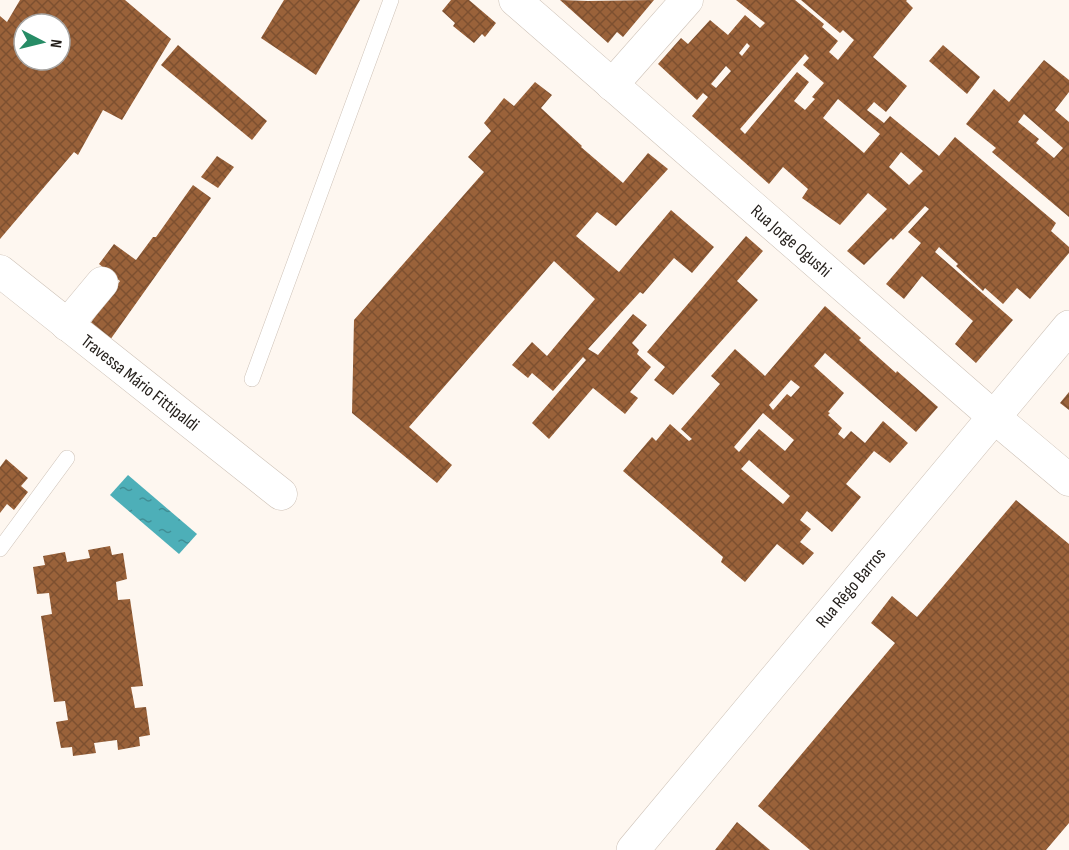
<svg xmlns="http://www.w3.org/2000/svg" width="1069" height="850" font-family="'Sofia Sans Condensed',sans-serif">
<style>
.water{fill:url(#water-ripples)}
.building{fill:url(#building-cross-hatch);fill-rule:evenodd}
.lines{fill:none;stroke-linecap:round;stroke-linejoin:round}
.service-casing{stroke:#cec2b7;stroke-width:16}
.minor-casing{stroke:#cec2b7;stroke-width:33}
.tertiary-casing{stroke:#cec2b7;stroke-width:34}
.service{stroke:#fff;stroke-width:15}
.minor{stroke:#fff;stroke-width:32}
.tertiary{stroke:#fff;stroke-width:33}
.labels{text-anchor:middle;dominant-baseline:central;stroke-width:5;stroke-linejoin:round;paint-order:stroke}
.street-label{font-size:18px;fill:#221d19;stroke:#fff}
</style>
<defs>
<pattern id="water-ripples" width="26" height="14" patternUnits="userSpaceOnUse" patternTransform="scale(1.5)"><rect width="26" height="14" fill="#4dafb8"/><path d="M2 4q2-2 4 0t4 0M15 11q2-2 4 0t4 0" fill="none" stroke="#408e95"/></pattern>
<pattern id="building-cross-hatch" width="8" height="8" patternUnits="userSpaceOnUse" patternTransform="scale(1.5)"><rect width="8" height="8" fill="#9a623a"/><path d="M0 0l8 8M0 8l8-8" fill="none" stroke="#7d5030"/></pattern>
</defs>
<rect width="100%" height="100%" fill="#fef7f0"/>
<path class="water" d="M128 475 197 534 179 554 110 495Z"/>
<g class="building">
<path d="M20 0H125L171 39 122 120 103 110 78 155 74 152 0 239V16L7 22ZM24 24H60V60H24Z"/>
<path d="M284 0H360L316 75 261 38Z"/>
<path d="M451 0H469L496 23 485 37 482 34 474 43 453 26 455 23 442 11Z"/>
<path d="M560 0 588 1 654 0 623 37 617 32 608 43Z"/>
<path d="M736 0H795L824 24 822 27 838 41 829 52 838 60 854 40 843 30 840 33 801 0H907L906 1 913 8 873 57 907 86 886 112 874 102 867 110 884 123 890 116 939 156 955 137 1056 223 1051 231 1069 247V253L1030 299 1017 288 1003 304 985 288 983 291 956 266 958 264 939 247 935 252 1013 320 976 363 955 344 973 321 922 276 904 299 886 284 921 243 908 232 929 209 925 206 893 240 891 238 864 265 847 251 887 209 868 193 840 225 802 198 808 189 783 167 769 184 692 116 708 97 703 93 697 100 658 64 681 38 688 44 710 20 728 35 745 15 760 28 765 23ZM747 43 750 46 742 56 739 53ZM805 54 809 58 803 65 824 83 812 97 815 99 805 110 794 101 809 82 797 72 745 134 740 129ZM726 66 731 71 716 88 711 84ZM838 99 880 134 864 153 823 118ZM901 152 923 171 909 185 889 167Z"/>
<path d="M178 45 267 121 252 140 161 65Z"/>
<path d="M943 45 980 77 967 94 929 61Z"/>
<path d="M1044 60 1069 80V92L1055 110 1069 122V217L992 152 996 148 966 124 994 89 1009 102ZM1024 114 1063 148 1054 158 1036 143 1039 139 1018 122Z"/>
<path d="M535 82 552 95 541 108 582 146 581 147 623 183 648 153 668 169 616 226 597 212 576 236 619 272 671 210 714 247 692 273 674 258 643 294 640 292 588 349 598 355 633 314 647 325 632 343 639 350 637 354 651 367 630 392 638 398 625 414 593 388 549 439 532 423 586 360 583 357 553 391 532 373 528 378 512 365 532 342 547 356 595 299 554 261 409 427 452 465 437 483 352 413 354 320 484 172 468 157 491 131 484 123 504 98 514 106Z"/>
<path d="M217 156 234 167 218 188 201 177Z"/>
<path d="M193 185 211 198 110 340 90 324 120 281 99 264 114 244 136 260 153 237H156Z"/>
<path d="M746 236 763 251 737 281 758 300 673 395 654 380 665 367 647 352Z"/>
<path d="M825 306 861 338 859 340 896 373 897 371 938 407 916 432 825 353 814 366 844 393 828 412 830 413 828 415 842 428 838 434 844 439 851 431 865 443 883 421 908 443 890 463 874 451 846 484 861 497 832 532 807 511 800 520 811 529 800 542 814 553 803 565 777 544 745 582 721 562 723 557 623 471 652 437 656 441 670 424 689 441 692 439 681 429 720 384 711 376 735 349 765 376ZM791 380 800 387 791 397 787 394 773 410 769 405ZM763 413 794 440 785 451 759 429 739 452 734 447ZM749 460 790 496 783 504 741 469Z"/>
<path d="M1069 392V410L1060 403Z"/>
<path d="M6 459 28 478 21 486 28 492 14 510 7 504 0 513V467Z"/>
<path d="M1016 500 1069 544V823L1046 850H810L758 806 895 643 871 623 892 596 917 617Z"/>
<path d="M110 546 112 555 123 553 127 579 116 582 118 600 130 599 143 686 131 687 135 708 146 707 150 735 139 737 140 746 118 750 117 740 94 743 96 753 73 756 72 747 61 748 56 722 68 720 65 701 54 702 41 616 52 614 49 593 37 594 33 567 45 565 43 556 65 552 67 562 90 558 88 550Z"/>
<path d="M737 822 770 850H715Z"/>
</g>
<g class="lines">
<defs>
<g id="service">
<path d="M252 379 391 0"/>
<path d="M0 549 67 458"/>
</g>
<g id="minor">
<path d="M515 0 994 417 1069 480"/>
<path d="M612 85 687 0"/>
<path d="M0 271 281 494"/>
<path d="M67 325 102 283"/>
</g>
<path id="tertiary" d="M633 850 1069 327"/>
</defs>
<use href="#service" class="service-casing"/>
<use href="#minor" class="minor-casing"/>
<use href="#tertiary" class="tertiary-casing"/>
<use href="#service" class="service"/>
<use href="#minor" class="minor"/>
<use href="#tertiary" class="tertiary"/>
</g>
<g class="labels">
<g class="street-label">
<text transform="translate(791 241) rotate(41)">Rua Jorge Ogushi</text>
<text transform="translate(140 383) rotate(38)">Travessa Mário Fittipaldi</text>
<text transform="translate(851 588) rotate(-50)">Rua Rêgo Barros</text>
</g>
</g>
<g transform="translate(42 42) rotate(97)"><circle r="28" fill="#ffffff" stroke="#a7a5a3" stroke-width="1.5"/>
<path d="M0-4.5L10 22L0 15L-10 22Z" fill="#278c66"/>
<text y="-9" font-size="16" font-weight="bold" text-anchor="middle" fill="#221d19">N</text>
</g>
</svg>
